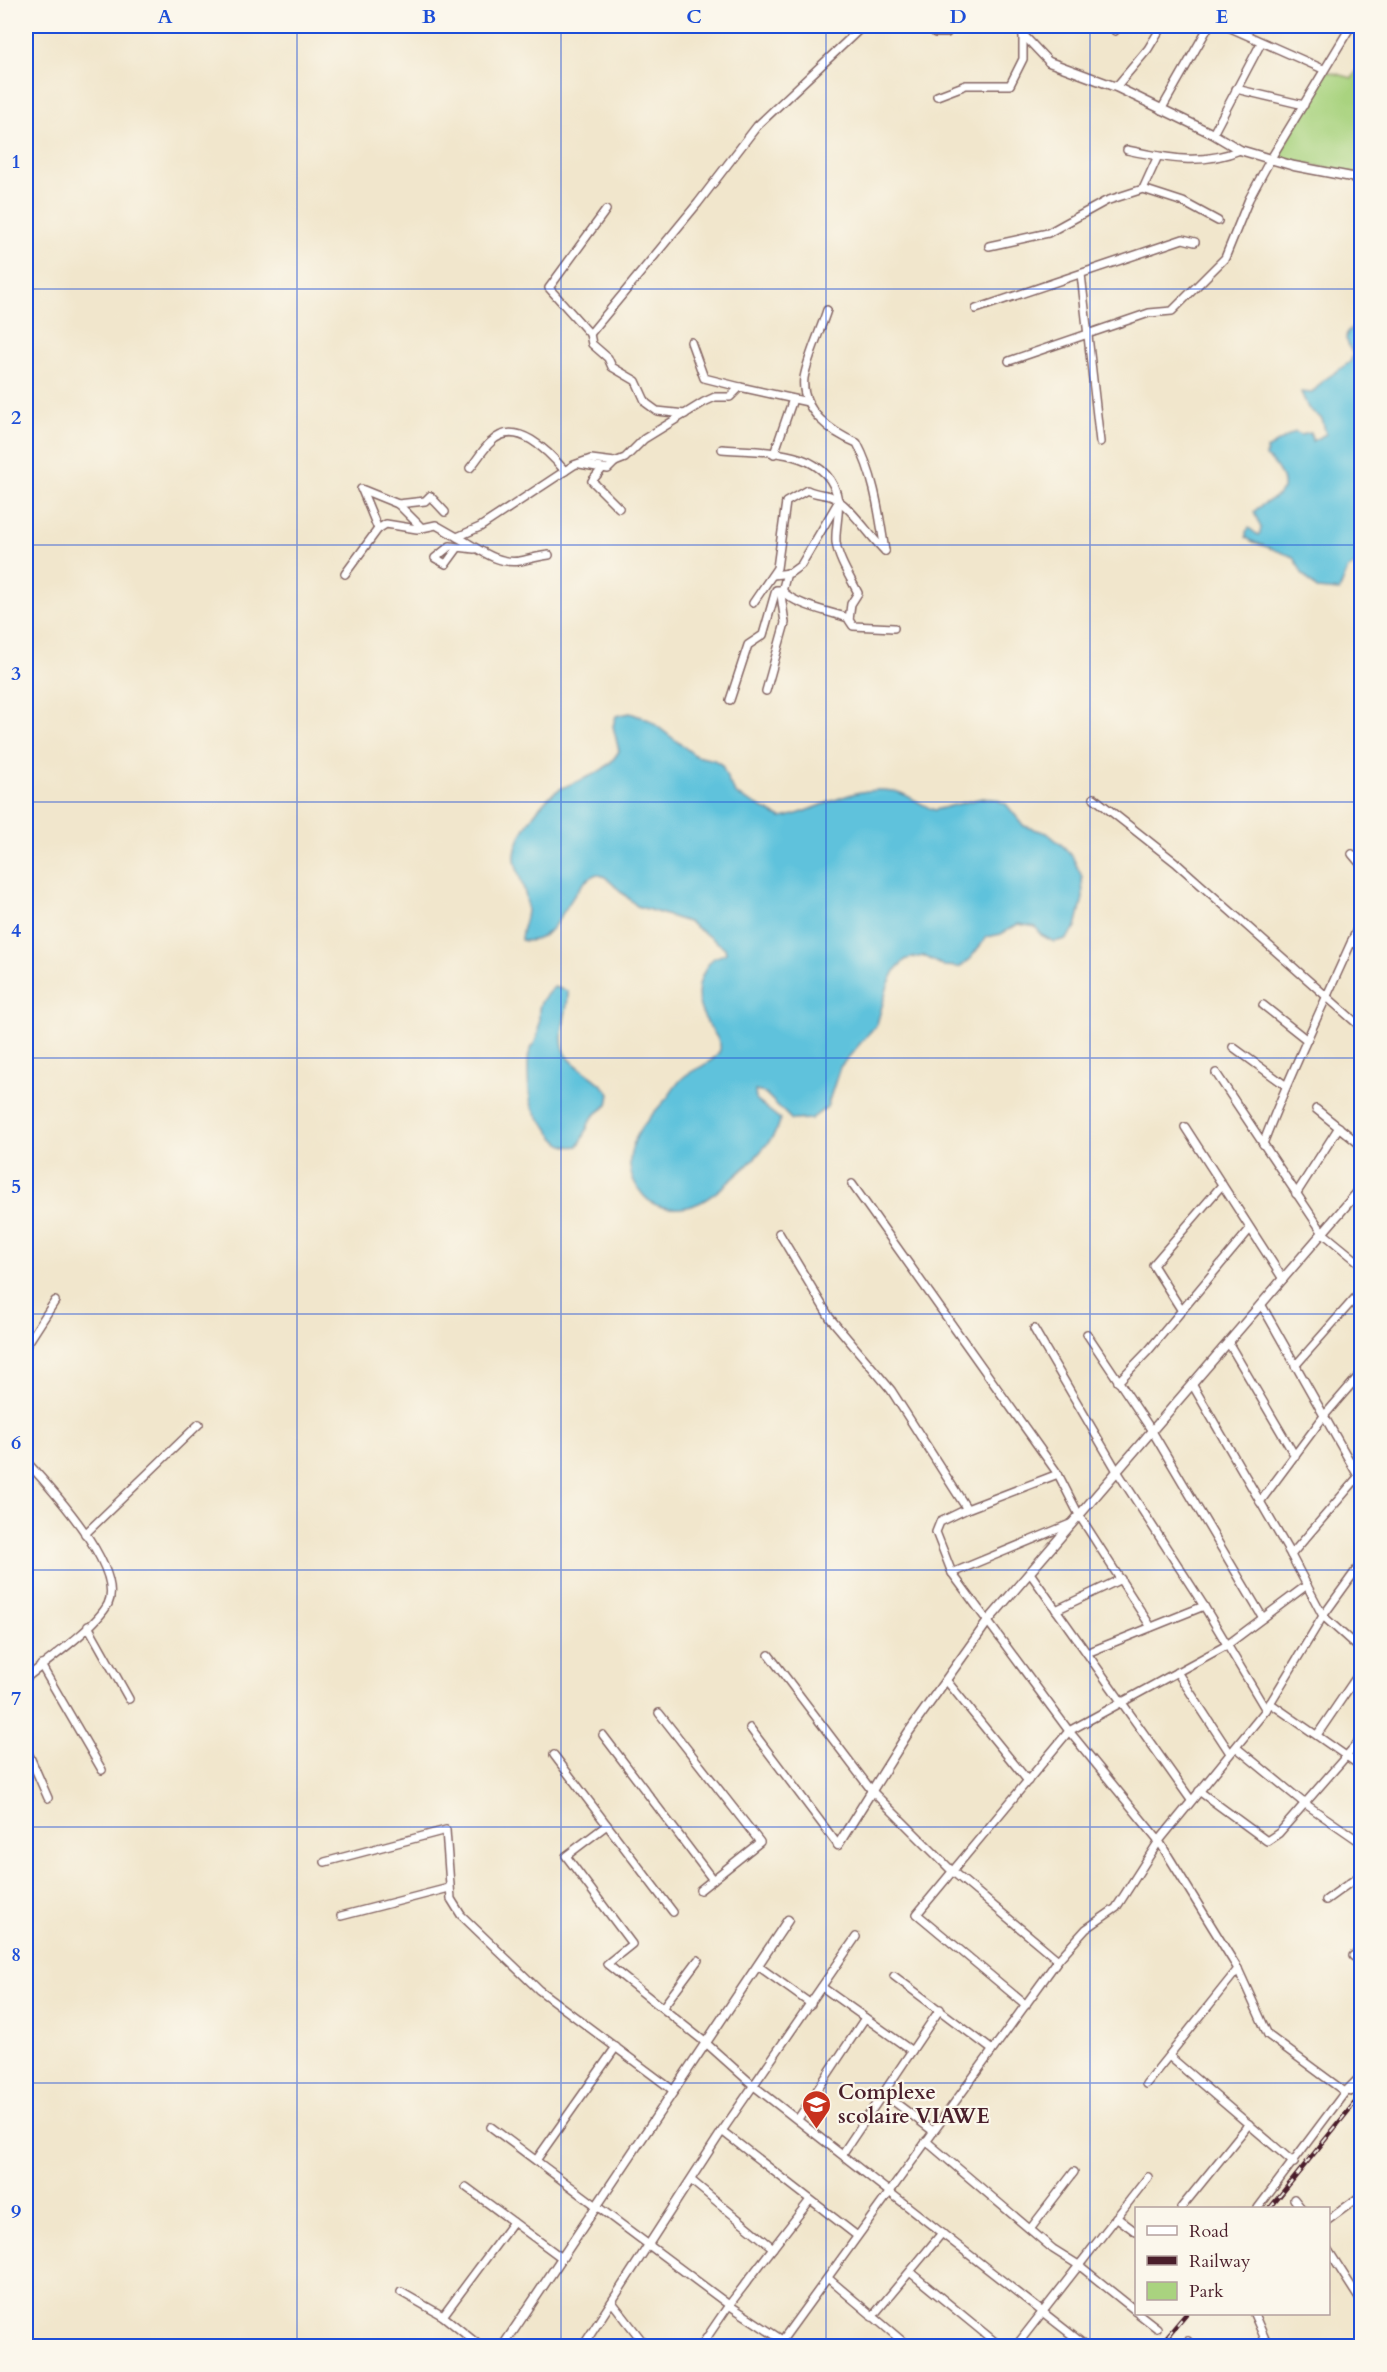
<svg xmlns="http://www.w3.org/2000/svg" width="1387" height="2372" font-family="Cardo,serif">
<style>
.green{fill:#a9d37f;stroke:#7a7955;stroke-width:1.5}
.water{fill:#5ec2dc;stroke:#547084;stroke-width:1.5}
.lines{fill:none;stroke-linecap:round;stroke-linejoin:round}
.minor-casing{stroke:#846563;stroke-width:10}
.tertiary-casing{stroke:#846563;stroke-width:11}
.minor{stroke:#fff;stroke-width:7}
.tertiary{stroke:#fff;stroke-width:8}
.rail-casing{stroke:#4a1f2b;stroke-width:4.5}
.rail{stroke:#fbf7ec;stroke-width:2;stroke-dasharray:7;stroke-linecap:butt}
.grid{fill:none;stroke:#1d4ed8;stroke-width:1.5;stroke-opacity:0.55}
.labels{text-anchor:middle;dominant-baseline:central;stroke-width:4.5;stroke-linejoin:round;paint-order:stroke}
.poi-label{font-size:21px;font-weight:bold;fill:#4a1f2b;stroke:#fbf7ec;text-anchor:start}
.neatline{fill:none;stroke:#1d4ed8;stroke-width:2}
.grid-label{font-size:20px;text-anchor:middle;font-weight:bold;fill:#1d4ed8}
</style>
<rect width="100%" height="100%" fill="#fbf7ec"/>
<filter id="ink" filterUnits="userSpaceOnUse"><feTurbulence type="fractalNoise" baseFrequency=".0167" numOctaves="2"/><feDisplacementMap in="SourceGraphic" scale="12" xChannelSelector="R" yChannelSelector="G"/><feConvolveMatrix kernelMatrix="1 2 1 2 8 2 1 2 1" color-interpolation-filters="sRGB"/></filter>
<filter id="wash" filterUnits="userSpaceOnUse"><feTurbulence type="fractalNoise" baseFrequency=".008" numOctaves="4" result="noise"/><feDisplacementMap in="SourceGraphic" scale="24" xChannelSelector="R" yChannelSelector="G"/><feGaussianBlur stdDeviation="1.35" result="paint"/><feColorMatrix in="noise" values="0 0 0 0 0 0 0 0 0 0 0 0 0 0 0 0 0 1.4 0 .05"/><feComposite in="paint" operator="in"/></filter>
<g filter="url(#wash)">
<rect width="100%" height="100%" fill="#f1e6cc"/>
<path class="green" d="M1361 65V175L1286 160 1279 154 1326 71 1352 78Z"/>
<g class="water">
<path d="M1361 322V561L1348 569 1339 591 1317 589 1302 573 1294 557 1251 541 1246 537V532L1249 528 1258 535 1260 533 1261 528 1254 512C1262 502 1275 501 1283 489 1285 477 1275 463 1266 457L1267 449 1295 432 1301 435 1311 433 1312 441 1326 434 1322 419 1308 408 1301 392 1312 393 1323 381 1350 362 1353 355 1346 339 1347 332Z"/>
<path d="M630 713 649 720 696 756 714 760 722 765 729 783 737 795 781 818C821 811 851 784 893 791 909 793 920 806 935 810L982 798 995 799 1006 804 1024 826 1047 833 1064 847 1072 856 1082 877 1083 898 1076 927 1066 939 1054 942 1041 935 1036 927 1018 924 1001 934 987 937 968 961 959 967 944 966 924 956 906 959 896 969 888 985 877 1024 840 1067 827 1107 811 1119 792 1120 765 1093 755 1091 756 1100 780 1119C780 1140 718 1195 699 1203 681 1211 657 1211 644 1196 637 1188 631 1178 630 1167 628 1137 650 1117 668 1097 673 1090 678 1081 685 1076 696 1068 712 1064 719 1052 728 1037 687 1017 701 978 704 972 708 962 714 958 717 956 722 956 726 953L725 948 688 922 637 906 605 877 597 874C567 884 560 949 521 940 521 929 527 920 527 909 528 891 517 876 515 859 514 837 543 797 562 788 585 777 605 775 619 751L613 726 616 716Z"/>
<path d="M554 987 568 991C569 1007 562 1021 562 1037 561 1067 595 1071 610 1094L608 1105C580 1123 593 1126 578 1146 563 1149 556 1141 548 1129 543 1122 535 1114 532 1106 528 1098 527 1062 529 1054 531 1047 537 1041 538 1033 542 1009 531 1009 554 987Z"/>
</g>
</g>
<g filter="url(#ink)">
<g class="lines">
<defs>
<g id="minor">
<path d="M928 26 935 33H947L952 26"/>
<path d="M1015 26 1049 62"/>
<path d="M1113 26 1115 31"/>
<path d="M1226 26 1323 69"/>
<path d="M1116 87 1148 49 1162 26"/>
<path d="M1236 89 1304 105"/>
<path d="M937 96 966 85H1010L1023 59V35"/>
<path d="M1161 110 1209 26"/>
<path d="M1213 134 1261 43"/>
<path d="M1127 150C1165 158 1202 166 1240 150"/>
<path d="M1143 189 1158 156"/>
<path d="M606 210 549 288 590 334 592 344 608 358 612 367 636 381 646 403 657 411 685 414"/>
<path d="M989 246 1048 233 1106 201 1143 189 1183 202 1218 221"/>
<path d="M1081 274 1100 442"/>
<path d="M976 309 1183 239 1195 242"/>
<path d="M827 310C820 332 808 356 804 378 800 410 832 433 857 443 875 477 879 514 885 551"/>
<path d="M590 334 698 203 757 126 863 26"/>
<path d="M691 342 704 378 740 387"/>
<path d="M1009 361 1149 313 1172 311 1225 258 1249 199 1270 160 1351 26"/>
<path d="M722 449C764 452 829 448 838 500 840 514 835 528 836 542 838 559 850 577 858 593L851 604 849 620 853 626 894 628"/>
<path d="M774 454 793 399"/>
<path d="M580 464 608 469 615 462"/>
<path d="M470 468C477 460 483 449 491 442 516 417 549 452 565 471"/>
<path d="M602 469 592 481 619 508"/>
<path d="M361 489 398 504 422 528"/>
<path d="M362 490 378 529"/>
<path d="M398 504 425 501 430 496 445 512"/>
<path d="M457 537C477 547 496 565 520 561 530 559 539 556 549 555"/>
<path d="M457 549 446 564 435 558 450 546 474 549"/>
<path d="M345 574 378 529 386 524 417 529 436 525 457 537 480 527 574 465 591 459 615 462 625 458 644 439 704 402 715 397H730L740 387 808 402"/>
<path d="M773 575 790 573 801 565 837 504"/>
<path d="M753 603 777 568 786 502 807 490C815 494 822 494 830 496 848 502 870 537 885 551"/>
<path d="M766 691 785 623 781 595 787 573"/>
<path d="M730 700 748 645 763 635 776 590H782C791 604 833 613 849 618"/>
<path d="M1094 798 1175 862 1362 1028"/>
<path d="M1352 854 1362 866"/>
<path d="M1352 940 1362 949"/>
<path d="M1263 1005 1307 1040"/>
<path d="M1233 1047 1285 1085"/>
<path d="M1216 1073 1323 1233 1362 1265"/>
<path d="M1316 1109 1362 1146"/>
<path d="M1185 1127 1283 1279"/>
<path d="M1263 1144C1292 1067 1329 994 1362 918"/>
<path d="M852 1184 1058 1474 1079 1515 1151 1627"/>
<path d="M1296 1194 1339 1127"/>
<path d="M779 1233 830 1318 891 1390 967 1509"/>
<path d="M1261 1304 1362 1483"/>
<path d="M1182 1311 1153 1265 1222 1185"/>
<path d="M1034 1329 1117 1471 1204 1606 1266 1710"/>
<path d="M1087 1334 1152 1431 1263 1618"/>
<path d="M1228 1342 1295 1456"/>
<path d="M26 1346 55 1301"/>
<path d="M1295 1366 1362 1290"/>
<path d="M1118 1382 1148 1351 1250 1229"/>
<path d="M1192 1384 1291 1555 1323 1616 1362 1651"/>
<path d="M26 1461C49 1486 125 1568 108 1604 96 1627 47 1661 26 1678"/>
<path d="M1058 1474 967 1509 940 1522 936 1532 952 1573 1069 1731 1159 1841 1238 1969 1268 2035 1345 2092"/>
<path d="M1260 1502 1324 1416 1362 1372"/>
<path d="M85 1534 199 1424"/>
<path d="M1291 1555 1358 1477"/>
<path d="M952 1573 1070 1524"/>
<path d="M1030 1573 1191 1800"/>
<path d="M1056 1610 1121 1579"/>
<path d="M88 1626 129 1699"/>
<path d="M1087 1653 1204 1606"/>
<path d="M769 1655 872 1791 952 1871 1058 1960"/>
<path d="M41 1665 102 1770"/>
<path d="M1177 1672 1230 1753"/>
<path d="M946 1680 1028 1781"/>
<path d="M1270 1703 1362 1767"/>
<path d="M659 1713 760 1842 700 1890"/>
<path d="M750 1728 838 1845"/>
<path d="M603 1735 713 1880"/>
<path d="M1317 1735 1362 1669"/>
<path d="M26 1748 48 1798"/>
<path d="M1237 1748 1304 1803 1362 1843"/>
<path d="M554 1755 673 1912"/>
<path d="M1199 1791 1267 1841 1279 1833 1362 1738"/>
<path d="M607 1825 566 1856 632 1944 607 1964 706 2043 754 2086 1086 2346"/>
<path d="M325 1862 446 1830 451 1899 461 1915 539 1990 674 2091"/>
<path d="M1326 1900 1362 1874"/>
<path d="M341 1916 449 1888"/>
<path d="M1362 1950 1353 1956 1362 1962"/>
<path d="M758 1966 811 2004"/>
<path d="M894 1976 991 2049"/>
<path d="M822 1987 912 2051"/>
<path d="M1026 2005 917 1914 1069 1731 1227 1645 1307 1585"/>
<path d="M663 2007 698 1960"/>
<path d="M1169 2056 1294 2163"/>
<path d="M1146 2084 1238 1969"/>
<path d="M1348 2090 1362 2093"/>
<path d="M884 2094 933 2131"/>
<path d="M798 2119 865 2018"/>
<path d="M491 2127 729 2305 782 2340"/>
<path d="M722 2131 856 2235"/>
<path d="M926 2141 1053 2249 1080 2266 1136 2311"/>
<path d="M843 2153 940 2009"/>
<path d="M537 2159 616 2047"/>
<path d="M692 2181 773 2248"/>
<path d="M466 2187 562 2258"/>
<path d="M1294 2199 1301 2208"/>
<path d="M1181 2208 1249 2124"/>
<path d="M1258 2208 1345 2092 1362 2075"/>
<path d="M1116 2217 1136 2232"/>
<path d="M1328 2220 1362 2195"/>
<path d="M1031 2228 1074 2172"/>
<path d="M1328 2250 1362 2303"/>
<path d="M911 2273 1000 2346"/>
<path d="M829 2279 908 2346"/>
<path d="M401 2292 443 2316 480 2346"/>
<path d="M612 2302 646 2346"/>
<path d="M1139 2314 1157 2328"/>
<path d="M1254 2314 1268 2346"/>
<path d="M443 2316 513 2222"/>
<path d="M872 2317 942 2233"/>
<path d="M1188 2341 1192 2346"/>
<path d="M583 2346 722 2131 856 1937"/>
<path d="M701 2346 729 2305 810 2200"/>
<path d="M778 2346 1058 1960 1086 1929 1116 1908 1159 1841 1266 1710 1323 1616 1362 1562"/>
<path d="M1016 2346 1148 2177"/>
<path d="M1360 2346 1362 2342"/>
</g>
<g id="tertiary">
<path d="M1049 62 1116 87 1213 134 1240 150 1294 166 1362 179"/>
<path d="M838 1845 908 1733 988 1621 1362 1187"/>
<path d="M503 2346 788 1920"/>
</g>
</defs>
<use href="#minor" class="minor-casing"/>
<use href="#tertiary" class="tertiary-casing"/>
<use href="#minor" class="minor"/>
<use href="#tertiary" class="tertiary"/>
<defs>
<g id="rail">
<path d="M1270 2208 1362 2094"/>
<path d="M1159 2346 1186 2314"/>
</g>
</defs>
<use href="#rail" class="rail-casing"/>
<use href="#rail" class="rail"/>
</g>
</g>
<path class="grid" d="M297 26V2346M561 26V2346M826 26V2346M1090 26V2346M26 289H1362M26 545H1362M26 802H1362M26 1058H1362M26 1314H1362M26 1570H1362M26 1827H1362M26 2083H1362"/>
<defs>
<symbol id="school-pin" viewBox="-11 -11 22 30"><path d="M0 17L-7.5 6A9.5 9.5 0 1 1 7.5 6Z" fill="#c8321e" stroke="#fbf7ec"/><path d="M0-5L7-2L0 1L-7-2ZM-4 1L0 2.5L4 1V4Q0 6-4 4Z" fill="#fff"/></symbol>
</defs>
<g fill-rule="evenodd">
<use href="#school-pin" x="800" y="2088" width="33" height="45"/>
</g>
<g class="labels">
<g class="poi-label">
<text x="838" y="2092">Complexe<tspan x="838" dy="24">scolaire VIAWE</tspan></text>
</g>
</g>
<rect width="1387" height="2372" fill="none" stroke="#fbf7ec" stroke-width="66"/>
<rect x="1135" y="2207" width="195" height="108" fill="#fbf7ec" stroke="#b4a19f" stroke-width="1.5"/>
<rect x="1147" y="2226" width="30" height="9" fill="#ffffff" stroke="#b4a19f" stroke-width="1.5"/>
<text x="1189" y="2237" font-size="18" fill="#4a1f2b">Road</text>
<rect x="1147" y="2256" width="30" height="9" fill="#4a1f2b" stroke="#b4a19f" stroke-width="1.5"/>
<text x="1189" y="2267" font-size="18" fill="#4a1f2b">Railway</text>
<rect x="1147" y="2282" width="30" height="18" fill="#a9d37f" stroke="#b4a19f" stroke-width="1.5"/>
<text x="1189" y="2297" font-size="18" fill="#4a1f2b">Park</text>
<rect x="33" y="33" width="1321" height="2306" class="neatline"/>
<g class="grid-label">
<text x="165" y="23">A</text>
<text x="429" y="23">B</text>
<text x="694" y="23">C</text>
<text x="958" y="23">D</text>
<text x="1222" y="23">E</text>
<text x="16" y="168">1</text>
<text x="16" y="424">2</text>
<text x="16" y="680">3</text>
<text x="16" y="937">4</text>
<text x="16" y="1193">5</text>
<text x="16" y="1449">6</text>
<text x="16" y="1705">7</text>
<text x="16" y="1961">8</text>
<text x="16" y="2218">9</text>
</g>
</svg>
